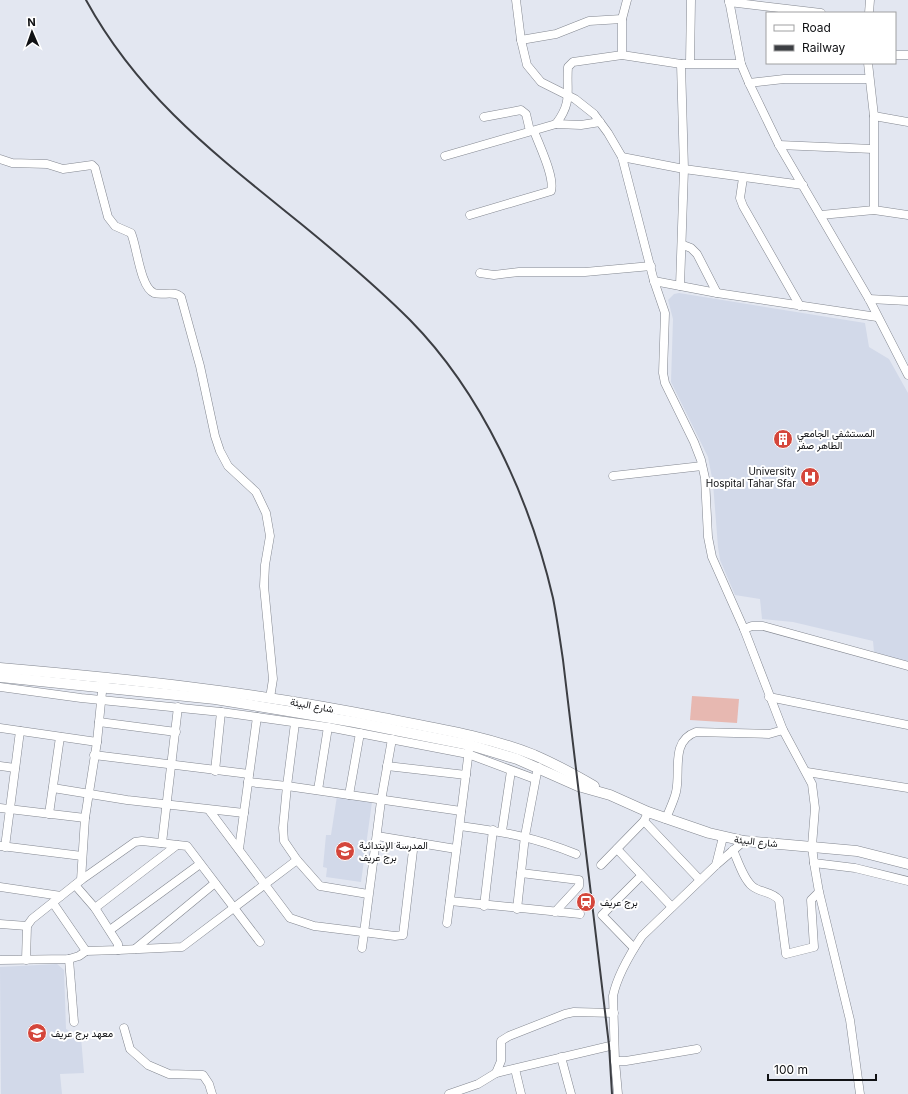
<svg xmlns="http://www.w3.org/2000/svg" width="908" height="1094" font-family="Inter,Vazirmatn,sans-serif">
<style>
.built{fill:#d2d9e9}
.green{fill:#e7b8b1}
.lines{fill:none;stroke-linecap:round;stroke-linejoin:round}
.minor-casing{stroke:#838790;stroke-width:9}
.major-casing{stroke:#838790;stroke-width:11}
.minor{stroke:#fff;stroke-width:8}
.major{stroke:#fff;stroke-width:10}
.rail{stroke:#3c3e43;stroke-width:2}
.labels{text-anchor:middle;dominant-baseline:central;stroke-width:4;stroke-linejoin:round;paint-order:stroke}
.poi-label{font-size:10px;fill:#101114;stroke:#fff;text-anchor:start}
.street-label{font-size:10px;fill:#101114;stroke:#fff}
</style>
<rect width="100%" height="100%" fill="#e3e7f1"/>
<g class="built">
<path d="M679 293 865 323 869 347 889 359 908 393V662L874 652 873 641 793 622 762 619 760 599 735 595 720 560 718 547 713 483 708 457 671 382 673 319 668 300 674 294Z"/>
<path d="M337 796 372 802 361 882 326 877 327 868 323 867 326 835H331Z"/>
<path d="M57 964 64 970 66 1029 81 1037 84 1073 60 1074 62 1094H1L0 967Z"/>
</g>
<path class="green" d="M692 696 739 699 737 723 690 720Z"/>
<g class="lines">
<defs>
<g id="minor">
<path d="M516 0 521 40 527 65 541 82 575 99 594 114 608 133 622 157 654 281 665 313 663 373 665 383 694 442 701 460 705 478 708 537 712 557 744 629 783 730 812 784 815 808 812 846 814 863 819 892 850 1020 860 1094"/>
<path d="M729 0 741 64 749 83 779 145 869 299 908 375"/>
<path d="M729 2 821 13"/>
<path d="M869 13 870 0"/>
<path d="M521 40 556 34 589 21 622 19"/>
<path d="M622 55V19L627 0"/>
<path d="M895 55H908"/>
<path d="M690 63 691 0"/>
<path d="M868 63 874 116V210"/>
<path d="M749 83 784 79H869"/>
<path d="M874 116 908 122"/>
<path d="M484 117 521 110 526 114 530 131"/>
<path d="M556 124 581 125 600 122"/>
<path d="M779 145 873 149"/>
<path d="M445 156 556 124C573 101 566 92 568 67L573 62 622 55 681 64H741"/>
<path d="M622 157 684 169 803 185"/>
<path d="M0 159 12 163 47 164 63 169 92 165 95 168 108 217 115 226 131 233C137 246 140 287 154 293 163 296 174 290 181 297L200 366 215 436 220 451 228 466 256 492 266 513 270 536 265 565 264 586 273 679 270 698"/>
<path d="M743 178 740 198 743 206 800 306"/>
<path d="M470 215 551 191C555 177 539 145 534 131"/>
<path d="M821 215 874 210 908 215"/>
<path d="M683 245 691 248 697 254 717 293"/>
<path d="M480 273 494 275 519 272H585L651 266"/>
<path d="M654 281 717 293 877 317"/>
<path d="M680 286 684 169 681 64"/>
<path d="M869 299 908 301"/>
<path d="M613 476 702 466"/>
<path d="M744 629 752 626H763L908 666"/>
<path d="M0 687 81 698 221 712 328 727 468 754 535 779"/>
<path d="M769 697 908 725"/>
<path d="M99 722 176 732"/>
<path d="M295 723 287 786 283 828 284 841 297 860 320 886 368 894"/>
<path d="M0 728 97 742"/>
<path d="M94 755 249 774"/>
<path d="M0 766 15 768"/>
<path d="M387 766 466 775"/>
<path d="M215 771 221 712"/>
<path d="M807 772 908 788"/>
<path d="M248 782 287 786 461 811"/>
<path d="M53 788 127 800 244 813"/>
<path d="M318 790 328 727"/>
<path d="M349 795 360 733"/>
<path d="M0 808 85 818"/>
<path d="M209 810 290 918 314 926 395 936 403 935 414 842"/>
<path d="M648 812 644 821 700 880"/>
<path d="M49 814 60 737"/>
<path d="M666 819C669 810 674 801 676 792 681 772 670 741 696 732L769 734 783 730"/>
<path d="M460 826C504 832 534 837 576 854"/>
<path d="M502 831 511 771"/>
<path d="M377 836 456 849"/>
<path d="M162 843 178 707"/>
<path d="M1 846 82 856"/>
<path d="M5 847 20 731"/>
<path d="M239 849 257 717"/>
<path d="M617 849 672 907"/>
<path d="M733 850C738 861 743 878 752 886 760 893 772 891 779 900L786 954 814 947 811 900 819 892"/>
<path d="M814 863 855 868 908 881"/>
<path d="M601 865 644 821"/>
<path d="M716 865 723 837"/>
<path d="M521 873 579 880V886L555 912"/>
<path d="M81 880 85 818 97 742 103 682"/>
<path d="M75 885 95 908 118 944V950L86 951"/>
<path d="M0 887 61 896"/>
<path d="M450 901 580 914"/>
<path d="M484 906 493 830"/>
<path d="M95 908 177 845"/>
<path d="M517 909 525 836 538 767"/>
<path d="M447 923 469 750"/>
<path d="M0 924 27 926"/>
<path d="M110 930 200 864"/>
<path d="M362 948 381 801 392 739"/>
<path d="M634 948 602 915 641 876"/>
<path d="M135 949 215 883"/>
<path d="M118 950 182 947 297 860"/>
<path d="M69 959 74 1022"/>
<path d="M0 960 69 959 79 956 86 951 53 903"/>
<path d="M26 960 27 926 32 919 81 880 135 842 142 841 187 846 260 942"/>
<path d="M124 1028 130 1049 148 1065 169 1074 203 1075 209 1084 212 1094"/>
<path d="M561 1057 571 1094"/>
<path d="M615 1061H626L697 1049"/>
<path d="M515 1069 521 1094"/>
<path d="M496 1073 501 1061V1041L509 1036 565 1014 574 1012 614 1013"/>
<path d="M449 1094 478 1084 496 1073 614 1045"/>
<path d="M618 1094 615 1061 613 996C617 976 630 954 642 936L716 865 744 841"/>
</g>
<g id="major">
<path d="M0 668C128 679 256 692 383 718 434 728 486 736 534 755 555 764 575 775 594 786"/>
<path d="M0 677 215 699 354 722 470 745 517 759 578 786 610 795 648 812 709 833 744 841 857 851 908 864"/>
</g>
</defs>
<use href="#minor" class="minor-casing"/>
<use href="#major" class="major-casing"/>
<use href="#minor" class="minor"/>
<use href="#major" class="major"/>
<path class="rail" d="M86 0C139 97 216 155 300 223 338 254 376 286 410 320 482 393 530 499 553 598 557 618 560 640 563 660L609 1045 612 1094"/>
</g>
<defs>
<symbol id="building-disc" viewBox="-11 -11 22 22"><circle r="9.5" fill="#d4463b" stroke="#fff"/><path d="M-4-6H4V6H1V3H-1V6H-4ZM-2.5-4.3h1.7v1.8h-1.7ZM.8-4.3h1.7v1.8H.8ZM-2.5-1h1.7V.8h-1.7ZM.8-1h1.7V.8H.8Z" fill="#fff"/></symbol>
<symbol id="hospital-disc" viewBox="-11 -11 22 22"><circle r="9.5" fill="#d4463b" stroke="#fff"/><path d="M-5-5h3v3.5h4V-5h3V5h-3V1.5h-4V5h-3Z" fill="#fff"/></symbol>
<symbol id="school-disc" viewBox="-11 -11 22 22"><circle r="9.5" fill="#d4463b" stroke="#fff"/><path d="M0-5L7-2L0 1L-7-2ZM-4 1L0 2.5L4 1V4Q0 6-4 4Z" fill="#fff"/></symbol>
<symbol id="station-disc" viewBox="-11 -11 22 22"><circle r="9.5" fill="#d4463b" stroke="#fff"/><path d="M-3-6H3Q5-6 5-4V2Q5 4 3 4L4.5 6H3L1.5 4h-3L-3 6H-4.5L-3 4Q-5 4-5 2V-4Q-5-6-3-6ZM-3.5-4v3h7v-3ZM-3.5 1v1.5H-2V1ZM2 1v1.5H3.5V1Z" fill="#fff"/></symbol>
</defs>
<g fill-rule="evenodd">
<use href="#building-disc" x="772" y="428" width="22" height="22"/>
<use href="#hospital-disc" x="799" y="466" width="22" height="22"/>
<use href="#school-disc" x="334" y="840" width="22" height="22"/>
<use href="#station-disc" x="575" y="891" width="22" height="22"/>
<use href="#school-disc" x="26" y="1022" width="22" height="22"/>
</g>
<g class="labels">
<g class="poi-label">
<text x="797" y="433">المستشفى الجامعي<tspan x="797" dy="12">الطاهر صفر</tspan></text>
<text x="796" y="471" text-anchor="end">University<tspan x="796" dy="12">Hospital Tahar Sfar</tspan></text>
<text x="359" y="845">المدرسة الإبتدائية<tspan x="359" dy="12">برج عريف</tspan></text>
<text x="600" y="902">برج عريف</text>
<text x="51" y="1033">معهد برج عريف</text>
</g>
<g class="street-label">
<text transform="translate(312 705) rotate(10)">شارع البيئة</text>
<text transform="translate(756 841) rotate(6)">شارع البيئة</text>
</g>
</g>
<rect x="766" y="12" width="130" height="52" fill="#ffffff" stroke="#9fa0a1"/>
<rect x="774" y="25" width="20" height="6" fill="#ffffff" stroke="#9fa0a1"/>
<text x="802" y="32" font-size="12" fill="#101114">Road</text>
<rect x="774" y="45" width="20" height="6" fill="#3c3e43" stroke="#9fa0a1"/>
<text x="802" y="52" font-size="12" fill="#101114">Railway</text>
<g transform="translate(32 32) rotate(358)" stroke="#ffffff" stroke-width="3" paint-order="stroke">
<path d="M0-3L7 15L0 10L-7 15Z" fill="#101114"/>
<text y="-6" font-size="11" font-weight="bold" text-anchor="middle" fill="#101114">N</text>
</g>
<path d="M768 1074v6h108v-6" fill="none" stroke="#101114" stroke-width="2"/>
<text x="774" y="1074" font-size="12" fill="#101114" stroke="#ffffff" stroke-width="3" paint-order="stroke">100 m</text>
</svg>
